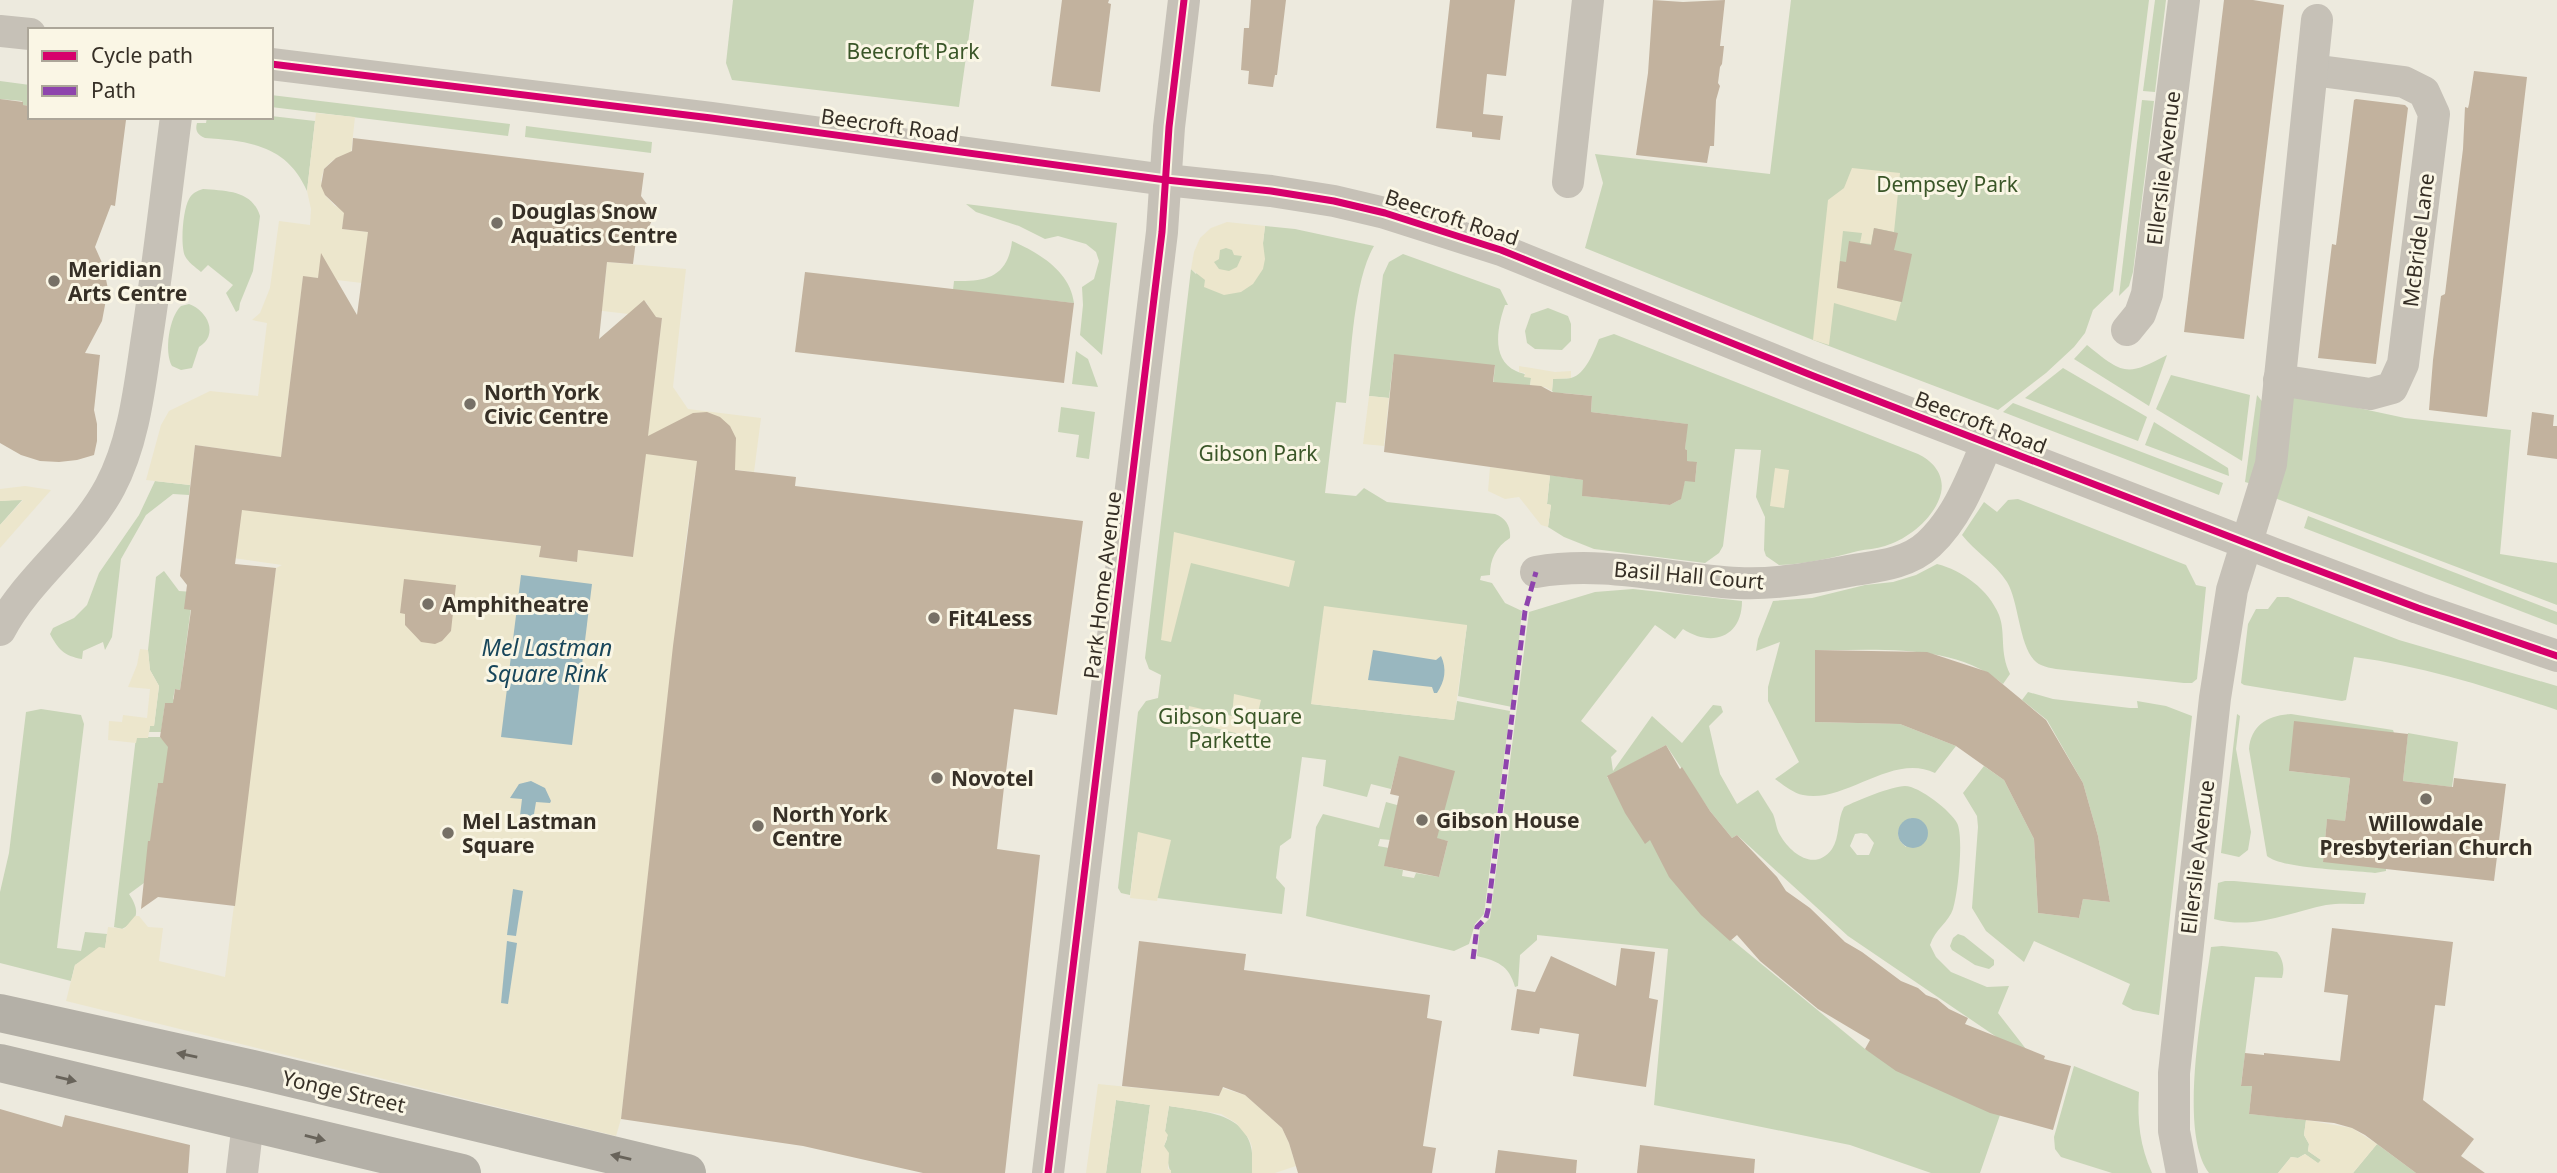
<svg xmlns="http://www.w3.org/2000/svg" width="2557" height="1173" font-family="'Noto Sans',sans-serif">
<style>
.green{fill:#c8d5b7;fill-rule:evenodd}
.plaza{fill:#ece6cc;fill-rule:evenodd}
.water{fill:#99b7bf}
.building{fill:#c2b29e}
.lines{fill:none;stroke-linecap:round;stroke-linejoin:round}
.minor{stroke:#c6c1b7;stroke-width:32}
.major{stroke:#b4b0a7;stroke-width:38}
.quiet{stroke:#8e44ad;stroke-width:5;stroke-dasharray:10 5;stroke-linecap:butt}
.cycleway-casing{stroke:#faf6e5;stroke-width:11}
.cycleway{stroke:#d6006c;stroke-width:7}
.oneway{fill:#68635a}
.poi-dot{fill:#767066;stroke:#faf6e5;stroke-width:2.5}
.labels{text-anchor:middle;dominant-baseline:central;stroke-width:6;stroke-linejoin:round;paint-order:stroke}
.park-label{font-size:21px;fill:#3a5628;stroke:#faf6e5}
.street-label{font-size:21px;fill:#362f26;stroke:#faf6e5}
.poi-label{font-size:21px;font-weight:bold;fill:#362f26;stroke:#faf6e5;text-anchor:start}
.water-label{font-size:23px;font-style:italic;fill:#18465b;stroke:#faf6e5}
</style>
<rect width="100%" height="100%" fill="#edeade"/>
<g class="green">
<path d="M733 0H974L959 107 732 80 726 63Z"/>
<path d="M1791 0H2149L2113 291 2093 310 2085 333 2074 347 2046 373 1998 410 1813 340 1585 248 1603 183 1595 154 1770 174Z"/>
<path d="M2155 0H2166L2155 92 2143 91Z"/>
<path d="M0 81 30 85V106L23 105 22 101 0 99Z"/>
<path d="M271 95 510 124 508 136 271 107Z"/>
<path d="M2142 100 2154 101 2133 272 2129 286 2119 296Z"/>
<path d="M271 116 315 121 307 191C287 145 249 141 205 138 197 135 195 130 197 123H206L207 117Z"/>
<path d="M526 126 652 142 651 153 525 137Z"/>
<path d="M203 189C226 191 252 190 260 216L253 271 240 303 239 310 236 312 226 293 233 285 208 265 201 272C195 267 188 262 185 256 180 245 183 209 189 199 192 193 197 191 203 189Z"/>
<path d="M966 204 1117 223 1102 355 1080 335 1083 305 1082 287 1094 279 1099 261 1096 252 1086 244 1058 236 1045 239 1019 226 976 212Z"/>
<path d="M1265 226 1295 229 1374 246C1353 282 1351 359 1346 403L1336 402 1325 493 1356 496 1364 488 1387 502 1495 514C1506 518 1511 527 1510 538 1496 547 1490 559 1490 575L1481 576 1480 580 1492 583 1505 603 1522 611 1512 707 1458 696 1467 625 1311 704 1454 720 1457 701 1510 711 1484 914 1475 924 1469 944 1454 951 1306 916 1316 827 1323 814 1379 828 1386 802 1408 808 1391 840 1380 839 1378 846 1389 848 1385 866 1403 870 1402 876 1414 878 1416 873 1439 877 1448 841 1434 838 1399 757 1391 789 1371 784 1367 797 1323 786 1326 760 1302 757 1291 838 1280 846 1276 878 1285 888 1282 914 1134 895 1138 832 1130 895 1121 893 1118 888 1138 712 1146 701 1158 698 1161 675 1149 669 1145 658 1191 269 1196 274 1213 238 1263 243Z"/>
<path d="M1012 241C1039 253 1070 271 1074 303L953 290 954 281C986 282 1008 277 1012 241Z"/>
<path d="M1403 254 1500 289 1508 305H1505C1498 325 1490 359 1516 371 1522 374 1526 373 1531 378L1530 387 1493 385 1495 366 1394 355 1389 398 1369 396 1383 275 1389 262Z"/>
<path d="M189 304C208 311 219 335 199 347L192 368 181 370 172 366C164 352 169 317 181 306Z"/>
<path d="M1548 308 1568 316 1571 324V341L1562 350 1535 349 1527 343 1525 331 1531 314Z"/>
<path d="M1614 334 1918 454C1933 461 1945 475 1941 493 1935 518 1908 539 1885 546 1876 549 1867 549 1858 551 1832 558 1806 564 1779 565L1766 556 1764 550 1765 517 1756 497 1761 450 1735 449 1723 546 1719 553 1705 563 1594 549 1564 537 1548 527 1551 505 1547 504 1550 475 1583 480V496L1670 505 1679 500 1685 481H1695L1697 463 1687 461V450L1685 449 1687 424 1591 412 1592 396 1563 393V395L1555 394 1552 391 1553 379C1559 378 1566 379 1571 378 1586 374 1594 351 1599 339Z"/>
<path d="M2087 345C2123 374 2126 377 2167 355L2149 406 2074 359Z"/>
<path d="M1076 351 1088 359 1098 387 1072 384Z"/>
<path d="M2063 368 2147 417 2138 441 2025 398Z"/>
<path d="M2171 375 2250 395 2242 461 2156 409Z"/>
<path d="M2293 394 2405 418 2511 430 2500 554 2557 563V605L2272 497Z"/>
<path d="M2257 395 2265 405 2261 449 2252 484 2245 482Z"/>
<path d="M2013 403 2223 483 2219 495 2003 412Z"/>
<path d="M1061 407 1095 412 1089 459 1076 457 1079 435 1058 432Z"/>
<path d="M2154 422 2228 468 2229 476 2145 445Z"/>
<path d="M155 481 190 485 189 495 173 494 146 515 121 559 112 637 105 650 103 642 83 651 82 659C64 656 58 649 50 634L53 628 74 618 87 605 99 573 139 515Z"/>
<path d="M23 499 0 525V501Z"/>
<path d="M2018 499 2186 565 2196 585 2206 587 2197 679 2192 683H2184L2056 669C2051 668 2045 667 2041 665 2019 656 2020 603 2007 582 1995 563 1975 552 1962 535L1984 502 1997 512 2008 500Z"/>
<path d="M2308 516 2557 612V625L2304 528Z"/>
<path d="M1937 564C1962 570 1989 590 1999 615 2006 633 1999 652 2010 674L2003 684C1952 642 1877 651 1815 650V722L1900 724 1956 746 1935 773C1892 752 1845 804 1803 795 1793 793 1783 785 1775 779L1799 762 1768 701V687L1780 642 1756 651 1758 639 1773 601 1812 598 1865 585 1893 582 1916 575Z"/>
<path d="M164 571 179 591 193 592 180 690 175 689 173 699 179 703H165L161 732H149L150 726H154L159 686 150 670 148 650 156 577Z"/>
<path d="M1633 589 1742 601C1742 637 1712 648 1683 629L1675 639 1655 625 1581 721 1617 751 1611 757 1613 771 1652 716 1682 743 1713 705 1721 706 1723 712 1709 726 1720 774 1737 804 1758 790C1763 798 1768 806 1773 814 1776 821 1776 828 1780 835 1791 854 1815 872 1832 849 1840 837 1837 820 1844 807 1856 801 1892 786 1905 786 1919 786 1951 811 1957 823 1964 836 1958 894 1953 909 1949 922 1935 929 1930 945L1936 957 1951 972 1987 987 2009 986 1998 1013 2026 1049 2001 1040 1848 936 1737 835 1732 838 1710 811 1666 745 1607 777 1709 921 1865 1049 2000 1115 1980 1173H1931L1850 1145 1654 1105 1668 949 1537 935V940L1520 955 1518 986 1515 987C1509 965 1497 961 1477 956L1480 928 1490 918 1491 911 1529 612 1595 592ZM1911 818 1906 847C1893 837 1897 824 1911 818ZM1861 833 1867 834 1874 843 1869 855H1857L1850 846 1855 834Z"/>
<path d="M2277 597H2288L2399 640 2557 686V710C2491 688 2423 666 2354 657L2346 700 2342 701 2244 685 2241 683 2248 624 2256 609H2268Z"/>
<path d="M2028 692 2053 699 2130 708H2138L2137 701 2166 706 2192 716 2159 1015 2133 1010 2122 1004 2130 984 2034 941 2024 962 1986 931 1972 908 1978 827 1977 816 1963 793 1984 766 2004 780 2034 839 2038 913 2079 918 2083 899 2110 902 2098 836 2083 783 2047 720 2022 700Z"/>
<path d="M41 709 81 715 84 724 57 948 81 951 85 932 107 934 105 949 75 965 71 981 0 963V892L9 853 26 712Z"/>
<path d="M2237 714 2240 716 2236 749 2251 832 2248 850 2239 857 2221 853Z"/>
<path d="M2291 714 2393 730 2394 733 2289 771 2350 778 2345 821 2327 820 2323 861 2386 868V871L2375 873C2353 870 2282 869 2267 856L2249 749C2251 725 2268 715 2291 714Z"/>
<path d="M2408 733 2458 742 2452 787 2403 781Z"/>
<path d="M136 737H160L171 749 164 778 170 784 158 783 155 807 164 842 148 841V880L129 894C139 909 140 920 122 929L114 927Z"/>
<path d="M2225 881H2234L2366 893 2364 904C2351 904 2338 903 2326 905 2287 913 2254 930 2214 919L2218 883Z"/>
<path d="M1958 934 1964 936 1994 960V965L1989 969 1975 965 1952 950 1950 946 1953 938Z"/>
<path d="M2222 946 2272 951 2277 952C2283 959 2285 969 2282 978L2255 977 2241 1085 2252 1086 2249 1114 2306 1120 2304 1135 2309 1144 2308 1151 2321 1160 2319 1164 2305 1154 2298 1158 2291 1157 2278 1173H2209C2177 1131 2204 1000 2211 947Z"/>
<path d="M2074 1066 2139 1092C2137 1121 2140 1146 2152 1173H2112L2061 1157 2055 1149 2054 1137Z"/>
<path d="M1116 1100 1150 1105 1141 1173H1106Z"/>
<path d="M1169 1106C1214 1113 1259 1114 1252 1173H1171C1168 1166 1167 1155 1164 1146L1167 1139 1165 1131Z"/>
<path d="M2377 1144 2416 1173H2353Z"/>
</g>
<g class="plaza">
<path d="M316 113 355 117 351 154 341 156 332 161 324 169 321 180 325 195 335 206 345 209 342 229 368 232 455 294 328 279 329 267 327 264 323 263 318 278 303 277 281 457 195 445 190 485 146 480 161 425 169 411 210 391 258 396 267 323 252 320 260 313 270 288 279 221 310 225 311 209 307 191Z"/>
<path d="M1852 168 1900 173 1894 232 1874 228 1871 244 1860 243 1862 233 1843 231 1837 287 1901 302 1896 321 1834 303 1829 345 1813 340 1828 200 1844 188Z"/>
<path d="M1227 222 1265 226 1263 243 1265 259 1263 269 1253 284 1241 292 1224 295 1204 287 1205 280 1191 269 1194 252 1200 238 1211 228ZM1226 248 1232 250 1234 255 1242 256 1237 267 1229 271 1219 269 1214 262 1219 259 1220 250Z"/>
<path d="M607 262 686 269 673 387 688 409 761 418 754 472 737 470 736 478 695 474 683 563 621 1119 616 1136 66 1001 75 965 99 947 105 948 108 927 124 929 135 916H139L148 927 163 928 159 961 225 977 276 568 282 565 226 557 214 506 541 546 540 557 576 562 578 550 633 557 662 318 648 316 649 307 646 302H642L637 315 577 308 579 291 604 293Z"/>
<path d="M1519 366 1555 372 1571 371V378L1553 379 1552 391 1545 387H1530L1531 378 1524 377 1525 373 1519 372Z"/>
<path d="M1369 396 1389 398 1384 446 1363 444Z"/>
<path d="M1490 467 1550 475 1547 504 1551 505 1548 527 1541 525 1519 497 1505 499 1488 491Z"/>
<path d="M1775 468 1789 470 1784 508 1770 506Z"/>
<path d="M25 486 51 490 0 548V525L23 500 0 501V489Z"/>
<path d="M1174 532 1295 561 1289 587 1191 563 1171 642 1161 640Z"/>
<path d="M1324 606 1467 625 1454 720 1311 704Z"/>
<path d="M140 649 148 650 150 670 159 686 154 726H150L148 738H137L136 743 108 740 109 721 122 722 123 715 147 718 150 689 128 687 137 665Z"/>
<path d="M1234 694 1261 700 1252 737 1190 722 1191 718 1187 717 1189 706 1232 716Z"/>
<path d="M1138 832 1171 840 1157 901 1130 898Z"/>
<path d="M1098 1084 1218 1096 1222 1088 1245 1095 1282 1128 1289 1143 1296 1166 1275 1173H1252V1147L1249 1139 1236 1123 1221 1114 1169 1106 1165 1131 1168 1135 1164 1146 1169 1153 1168 1169 1171 1170V1173H1141L1150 1105 1116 1100 1106 1173H1086Z"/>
<path d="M2306 1120 2352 1128 2377 1144 2353 1173H2278L2291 1157 2298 1158 2305 1154 2318 1163 2321 1160 2308 1151 2309 1144 2304 1135Z"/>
</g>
<g class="water">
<path d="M521 575 592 584 572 745 501 737Z"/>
<path d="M1373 650 1436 660 1441 656C1447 669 1445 681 1437 693H1434L1432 687 1368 680Z"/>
<path d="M531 781 545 788 551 801 550 803 536 802 532 826 519 824 522 799 510 798 519 784Z"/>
<circle cx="1913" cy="833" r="15"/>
<path d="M513 889 523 891 516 936 507 935Z"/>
<path d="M507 941 517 943 508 1004 501 1003Z"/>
</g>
<g class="building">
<path d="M1062 0H1109L1108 3 1111 4 1100 92 1051 86Z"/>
<path d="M1251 0H1286L1277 75H1275L1273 87 1248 84 1249 71 1241 70 1244 28H1249Z"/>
<path d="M1450 0H1515L1506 76 1487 74 1483 114 1503 116 1500 140 1472 137V132L1436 128Z"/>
<path d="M1653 0 1683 2 1725 0 1720 46H1724L1722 64 1720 67 1718 83 1720 86 1716 100 1714 146H1710L1707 163 1636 155 1648 73Z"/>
<path d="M2224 0H2253L2284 5 2244 339 2184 332Z"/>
<path d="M2474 71 2527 77 2487 417 2429 410 2433 360 2441 296 2445 294 2463 149 2465 107 2468 108 2469 104Z"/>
<path d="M0 99 23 102V105L30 106V117H107L126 120 115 206 111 205 95 247 103 265 108 289 102 321 85 353 100 355 94 410 97 424V441L94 455 77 460 59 462 40 461 21 455 0 443Z"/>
<path d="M2356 99 2405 105 2408 108 2376 364 2318 358 2332 244 2336 245 2354 100Z"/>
<path d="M353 138 644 173 641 196 649 207 652 220 647 232 636 240 633 264 607 262 599 339 644 300 656 317 662 318 648 436 693 413 707 412 720 417 730 426 736 438 735 470 796 477 795 486 1083 521 1057 715 1014 709 1004 787 997 849 1040 855 1005 1173H923L803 1146 621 1119 673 646 697 461 646 454 633 557 578 550 577 562 539 557 541 546 242 510 235 564 276 568 235 906 158 897 141 909 148 841H150L158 783H163L168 747 160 737 165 703H173L175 689 180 690 191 610 184 609 187 585 180 576 195 445 281 457 303 276 318 278 321 253 357 315 368 232 342 229 344 213 325 195 321 186 324 169 336 158 352 151Z"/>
<path d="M1874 228 1898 233 1894 250 1912 254 1902 302 1837 288 1840 261 1846 262 1849 241 1871 245Z"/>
<path d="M805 272 1074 303 1064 383 795 352Z"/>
<path d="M1394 354 1495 365 1493 382 1541 386 1552 392 1592 396 1591 412 1688 424 1685 449 1687 450V461L1697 462 1695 482 1685 481 1681 499 1670 505 1582 496 1583 480 1384 452Z"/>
<path d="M2532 412 2554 415 2553 426H2557V459L2527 455Z"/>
<path d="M404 579 456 585 451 631 442 641 435 644 421 642 405 625V614L400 613Z"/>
<path d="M1815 650 1927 652 1988 672 2046 720 2083 783 2098 836 2110 902 2083 899 2079 918 2038 913 2034 839 2004 780 1956 746 1900 724 1815 722Z"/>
<path d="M2294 721 2408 734 2403 781 2453 787 2454 778 2506 784 2494 881 2323 862 2327 819 2345 821 2350 778 2289 771Z"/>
<path d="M1666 745 1680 769 1682 767 1710 811 1732 838 1737 835 1777 877 1786 891 1810 908 1845 942 1862 952 1901 981 1918 988 1926 995 1937 999 1949 1009 1968 1018 1965 1024 2045 1056 2044 1059 2071 1066 2053 1130 1990 1113 1896 1071 1865 1049 1870 1040 1818 1009 1760 961 1737 935 1730 941 1701 915 1669 877 1650 840 1645 844 1625 813 1607 776Z"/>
<path d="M1399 756 1455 771 1437 838 1448 841 1439 877 1384 866 1399 796 1390 794Z"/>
<path d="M2332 928 2453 942 2445 1006 2435 1005 2423 1100 2474 1139 2461 1156 2485 1173H2416L2365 1135 2352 1128 2334 1123 2249 1114 2252 1086H2241L2245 1053 2264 1055V1053L2340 1061 2348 995 2324 992Z"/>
<path d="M1139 941 1246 954 1244 970 1430 995 1427 1018 1442 1021 1423 1146 1436 1148 1432 1173H1298L1289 1143 1282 1128 1245 1095 1223 1087 1219 1096 1122 1086Z"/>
<path d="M1621 948 1655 952 1649 998 1658 1000 1646 1087 1573 1076 1579 1034 1540 1028 1539 1034 1511 1030 1517 989 1535 992 1551 956 1616 986Z"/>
<path d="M0 1109 62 1127 65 1115 190 1145 188 1173H0Z"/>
<path d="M1640 1145 1755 1159 1754 1173H1637Z"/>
<path d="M1498 1150 1577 1160 1576 1173H1495Z"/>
</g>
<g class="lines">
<g class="minor">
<path d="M0 31 30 34"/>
<path d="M271 64 711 118 1166 180 1271 191 1334 201 1385 213 1501 250 1816 377 2285 558 2418 608 2557 656"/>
<path d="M1568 182 1588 0"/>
<path d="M2127 330 2140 314 2147 294 2184 0"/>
<path d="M2279 380 2370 394 2392 388 2403 364 2434 114 2424 92 2404 82 2312 70"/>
<path d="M1536 572C1604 560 1669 579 1738 583 1778 585 1815 577 1854 570 1880 566 1909 563 1929 544 1958 517 1972 478 1987 443"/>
<path d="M0 630C28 577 82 540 110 487 133 444 139 392 146 344 158 268 166 193 176 117"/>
<path d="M242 1173 248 1122"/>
<path d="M1048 1173 1162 232 1169 127 1184 0"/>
<path d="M2182 1173 2174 1131V1073L2215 698 2232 590 2271 464 2317 20"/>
</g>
<g class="major">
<path d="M0 1013 253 1069 687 1173"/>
<path d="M0 1063 462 1173"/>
</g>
<path class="quiet" d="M1473 959 1477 927 1486 918 1488 910 1525 611 1536 572"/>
<defs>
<g id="cycleway">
<path d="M271 64 711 118 1166 180 1271 191 1334 201 1385 213 1501 250 1816 377 2285 558 2418 608 2557 656"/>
<path d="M1048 1173 1162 232 1169 127 1184 0"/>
</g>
</defs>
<use href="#cycleway" class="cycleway-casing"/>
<use href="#cycleway" class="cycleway"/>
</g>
<defs><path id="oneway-solid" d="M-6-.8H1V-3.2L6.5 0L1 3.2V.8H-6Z" transform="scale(1.75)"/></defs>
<g class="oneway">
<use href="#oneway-solid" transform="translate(187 1055) rotate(-168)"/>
<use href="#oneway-solid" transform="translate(66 1079) rotate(13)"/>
<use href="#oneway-solid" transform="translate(315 1138) rotate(14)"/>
<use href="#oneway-solid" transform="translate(621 1157) rotate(-167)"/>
</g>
<g class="poi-dot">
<circle cx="497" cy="223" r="7"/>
<circle cx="54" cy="281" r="7"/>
<circle cx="470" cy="404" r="7"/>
<circle cx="428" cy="604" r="7"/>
<circle cx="934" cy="618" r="7"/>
<circle cx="937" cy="778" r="7"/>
<circle cx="2426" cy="799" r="7"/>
<circle cx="1422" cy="820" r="7"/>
<circle cx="758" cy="826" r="7"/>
<circle cx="448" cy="833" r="7"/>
</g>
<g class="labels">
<g class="park-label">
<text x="913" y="51">Beecroft Park</text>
<text x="1947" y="184">Dempsey Park</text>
<text x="1258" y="453">Gibson Park</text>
<text x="1230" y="716">Gibson Square<tspan x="1230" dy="24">Parkette</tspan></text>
</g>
<g class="street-label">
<text transform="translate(890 125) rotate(8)">Beecroft Road</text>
<text transform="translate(2163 168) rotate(-83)">Ellerslie Avenue</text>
<text transform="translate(1452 217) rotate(18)">Beecroft Road</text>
<text transform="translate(2418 240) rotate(-83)">McBride Lane</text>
<text transform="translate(1981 422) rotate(21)">Beecroft Road</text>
<text transform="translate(1689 575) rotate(5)">Basil Hall Court</text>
<text transform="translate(1102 585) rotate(-83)">Park Home Avenue</text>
<text transform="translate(2197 857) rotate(-83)">Ellerslie Avenue</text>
<text transform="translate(344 1091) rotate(13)">Yonge Street</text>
</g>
<g class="poi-label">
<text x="511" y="211">Douglas Snow<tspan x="511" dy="24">Aquatics Centre</tspan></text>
<text x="68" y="269">Meridian<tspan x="68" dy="24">Arts Centre</tspan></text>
<text x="484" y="392">North York<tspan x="484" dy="24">Civic Centre</tspan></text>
<text x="442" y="604">Amphitheatre</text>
<text x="948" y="618">Fit4Less</text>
<text x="951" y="778">Novotel</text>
<text x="772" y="814">North York<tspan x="772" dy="24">Centre</tspan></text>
<text x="1436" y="820">Gibson House</text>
<text x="462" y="821">Mel Lastman<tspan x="462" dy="24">Square</tspan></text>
<text x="2426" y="823" text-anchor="middle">Willowdale<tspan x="2426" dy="24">Presbyterian Church</tspan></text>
</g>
<g class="water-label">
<text x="547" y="647">Mel Lastman<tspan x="547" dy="26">Square Rink</tspan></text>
</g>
</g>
<rect x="28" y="28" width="245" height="91" fill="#faf6e5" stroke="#aca699" stroke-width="2"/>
<rect x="42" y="51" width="35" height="10" fill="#d6006c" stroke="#aca699" stroke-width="2"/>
<text x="91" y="63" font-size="21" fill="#362f26">Cycle path</text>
<rect x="42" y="86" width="35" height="10" fill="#8e44ad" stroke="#aca699" stroke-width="2"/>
<text x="91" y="98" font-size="21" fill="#362f26">Path</text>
</svg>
